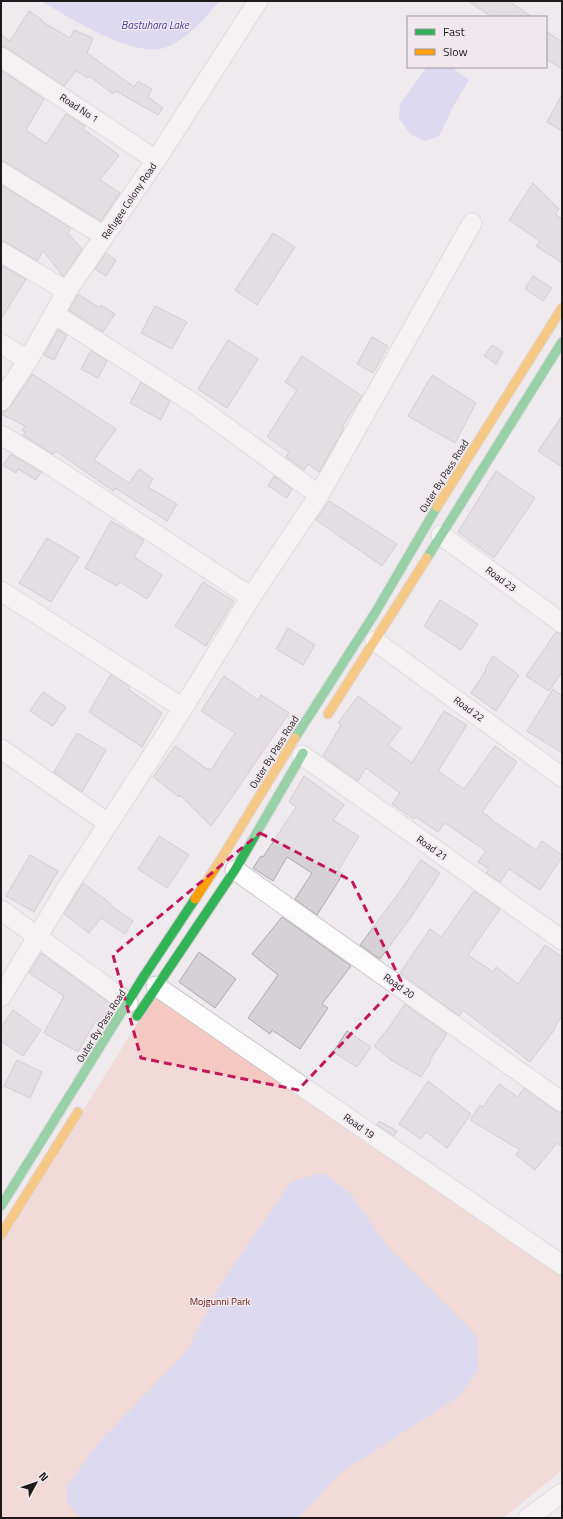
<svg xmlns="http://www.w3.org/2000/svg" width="563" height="1519" font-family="'Titillium Web',sans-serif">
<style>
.green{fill:#f5c8c1}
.water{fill:#c6c6f3}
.building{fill:#d5d1d4;stroke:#acaaac}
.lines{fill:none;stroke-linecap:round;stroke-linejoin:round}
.street-casing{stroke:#cbc7c9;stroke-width:21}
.fast-casing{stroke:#cbc7c9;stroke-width:11}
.slow-casing{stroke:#cbc7c9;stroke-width:11}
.street{stroke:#fdfcfc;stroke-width:19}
.fast{stroke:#30b455;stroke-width:9}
.slow{stroke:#ff9f0a;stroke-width:9}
.marked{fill:none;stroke:#c2185b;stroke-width:3;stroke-dasharray:8 5;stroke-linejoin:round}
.labels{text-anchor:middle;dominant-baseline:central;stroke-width:3;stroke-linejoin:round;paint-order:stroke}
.street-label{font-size:10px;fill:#1d1a1c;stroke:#f1e8ee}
.park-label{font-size:10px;fill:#67170b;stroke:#f1e8ee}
.water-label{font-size:11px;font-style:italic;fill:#4d44a0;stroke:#f1e8ee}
</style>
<rect width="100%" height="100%" fill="#efeaed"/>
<path class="green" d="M156 993 562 1275V1470L503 1518H1V1243Z"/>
<g class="water">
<path d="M41 1H220C204 18 189 38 167 47 135 60 69 17 41 1Z"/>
<path d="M427 67H451L469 80 454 105 439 136 425 141 410 134 399 118 400 104Z"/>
<path d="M323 1173 350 1193 385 1244 477 1336 478 1370 458 1397 340 1473 298 1518H81L67 1503V1486L98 1443 187 1351 222 1282 292 1181Z"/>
</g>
<g class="building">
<path d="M468 1H509L532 17H492Z"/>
<path d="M29 11 42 20 41 21 70 38 74 30 93 38 87 53 134 87 138 81 152 89 148 97 163 108 158 115 116 91 113 94 89 76 88 78 76 71 64 86 7 48 1 46V35L10 41Z"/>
<path d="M546 31 562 42V69L546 59Z"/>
<path d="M1 70 44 99 26 130 46 144 66 114 85 126 83 129 119 155 100 180 120 193 101 221 7 163 1 161Z"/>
<path d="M562 94V131L547 122Z"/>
<path d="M533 183 559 209 555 214 562 219V263L536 246 540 241 509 220Z"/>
<path d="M1 185 71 228 68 233 82 249 66 273 63 276 43 251 37 261 7 243 1 241Z"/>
<path d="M273 233 295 247 257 305 235 290Z"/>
<path d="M106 253 116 260 106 276 95 269Z"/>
<path d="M1 265 26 279 1 319Z"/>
<path d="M533 276 552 288 543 301 525 289Z"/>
<path d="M78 294 100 308 101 305 115 314 103 332 69 310Z"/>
<path d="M155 306 187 322 172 349 141 333Z"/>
<path d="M58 330 67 335 54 360 44 355Z"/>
<path d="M372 337 388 346 373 373 357 364Z"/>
<path d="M228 340 258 359 227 408 198 389Z"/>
<path d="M492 345 503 352 496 364 484 356Z"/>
<path d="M91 350 107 361 98 378 81 369Z"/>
<path d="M302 356 362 396 342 427 344 428 319 472 308 464 304 470 286 457 289 452 267 437 297 390 285 382Z"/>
<path d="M32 374 116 429 94 460 129 483 139 469 153 479 148 487 177 504 167 521 115 488 113 491 56 451 53 454 23 435 25 432 22 430 25 426 1 414V412L6 411 10 407 24 386H25Z"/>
<path d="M432 375 476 403 455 443 408 416Z"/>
<path d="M141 382 170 401 161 420 130 403Z"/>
<path d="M562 416V467L538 451Z"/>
<path d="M11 454 41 472 36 480 18 469 16 473 3 465Z"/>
<path d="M496 471 535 498 494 558 458 532Z"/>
<path d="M274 476 292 489 287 498 268 486Z"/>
<path d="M329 501 397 544 382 566 316 520Z"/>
<path d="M111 521 144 540 134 557 162 575 147 599 120 582 117 586 85 568Z"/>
<path d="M47 538 79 557 51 602 19 583Z"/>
<path d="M203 582 234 601 206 646 175 626Z"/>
<path d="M440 600 478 624 461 650 424 626Z"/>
<path d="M288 628 315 645 303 665 276 649Z"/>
<path d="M556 632 562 634V672L549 691 526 676Z"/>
<path d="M493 656 519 675 496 711 471 693 486 670 485 669Z"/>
<path d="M111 674 130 687 128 689 162 713 142 747 89 712Z"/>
<path d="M224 676 258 700 261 695 289 713 234 794 211 826 180 795 179 797 153 777 175 746 207 769 208 768 211 770 235 733 201 711Z"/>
<path d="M553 689 562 696V753L527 731Z"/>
<path d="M43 692 66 707 53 726 30 711Z"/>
<path d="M358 696 401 728 388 745 412 763 444 711 467 725 438 771 464 789 495 746 517 762 482 812 491 818 490 819 536 850 542 841 562 855V857L540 890 509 869 500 882 486 873 489 869 478 862 486 851 445 823 438 832 416 817 414 819 392 804 400 793 366 768 358 781 323 756 341 725 338 723Z"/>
<path d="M77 733 106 750 82 792 54 772Z"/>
<path d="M304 776 344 805 333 820 359 836 338 871 343 874 317 915 295 899 312 873 287 857 273 881 253 868 261 856 263 857 296 807 289 802Z"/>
<path d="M159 836 189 855 167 888 138 869Z"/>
<path d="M30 855 58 871 34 912 6 896Z"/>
<path d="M421 860 440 873 411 917 380 959 360 945 398 894Z"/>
<path d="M83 883 111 904 110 905 133 921 125 934 101 918 89 933 64 914Z"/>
<path d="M474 891 500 909 468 955 493 972 496 967 518 984 545 945 562 957V1016L554 1028 555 1029 530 1062 463 1010 459 1016 400 973 430 929 441 937Z"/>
<path d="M282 917 351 966 322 1004 328 1008 300 1049 272 1030 270 1034 248 1018 278 975 252 954Z"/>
<path d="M199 952 236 979 215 1008 179 982Z"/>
<path d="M41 953 112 1005 100 1023 96 1020 78 1052 44 1033 64 996 29 973Z"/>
<path d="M405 1004 447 1034 430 1060 431 1061 421 1077 391 1060 374 1046 390 1026Z"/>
<path d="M13 1010 41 1030 23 1056 1 1041V1027Z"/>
<path d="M347 1031 371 1047 357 1067 333 1052Z"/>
<path d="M17 1060 42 1072 30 1098 4 1086Z"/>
<path d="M428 1081 471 1114 447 1148 426 1132 421 1139 399 1124Z"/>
<path d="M499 1084 518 1097 524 1088 556 1111 562 1113V1147L557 1143 535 1170 516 1155 520 1150 470 1120 480 1105 483 1107Z"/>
<path d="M379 1121 397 1131 394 1136 377 1125Z"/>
</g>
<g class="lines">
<defs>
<g id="street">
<path d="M1 57 156 160"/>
<path d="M1 172 104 236"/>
<path d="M1 252 67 291"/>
<path d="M54 314 193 403 319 495"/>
<path d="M1 344 28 360"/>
<path d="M1 401 28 360 67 291 156 160 258 1"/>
<path d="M1 435 50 465 251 597"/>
<path d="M441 535 562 623"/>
<path d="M1 591 183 708"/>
<path d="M375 641 562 777"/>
<path d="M1 749 108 823"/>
<path d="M302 755 562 940"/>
<path d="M235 870 562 1102"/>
<path d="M1 910 128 1003"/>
<path d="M156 986 562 1265"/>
<path d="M1 997 68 886 183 708 251 597 319 495 472 223"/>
<path d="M528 1518 562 1493"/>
</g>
<g id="fast">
<path d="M427 558 562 342"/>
<path d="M295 738 375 613 437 507"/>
<path d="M137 1016 235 870 303 753"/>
<path d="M1 1206 144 976 195 899"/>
</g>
<g id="slow">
<path d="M437 507 562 308"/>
<path d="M328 714 427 558"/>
<path d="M195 899 221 859 295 738"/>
<path d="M1 1235 78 1112"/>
</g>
</defs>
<use href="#street" class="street-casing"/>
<use href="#fast" class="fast-casing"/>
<use href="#slow" class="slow-casing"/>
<use href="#street" class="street"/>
<use href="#fast" class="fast"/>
<use href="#slow" class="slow"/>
</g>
<path d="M0 0H563V1519H0ZM260 833 352 881 401 981 298 1090 141 1058 113 955Z" fill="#efeaed" fill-opacity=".55" fill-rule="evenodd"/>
<path class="marked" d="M260 833 352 881 401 981 298 1090 141 1058 113 955Z"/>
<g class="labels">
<g class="street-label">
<text transform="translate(79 108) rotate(33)">Road No 1</text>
<text transform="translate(129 201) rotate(-56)">Refugee Colony Road</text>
<text transform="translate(444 476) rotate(-58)">Outer By Pass Road</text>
<text transform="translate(501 579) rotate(36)">Road 23</text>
<text transform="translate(469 709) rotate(36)">Road 22</text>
<text transform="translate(274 752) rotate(-58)">Outer By Pass Road</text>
<text transform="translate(432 848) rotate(35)">Road 21</text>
<text transform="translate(399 986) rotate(35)">Road 20</text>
<text transform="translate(101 1026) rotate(-58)">Outer By Pass Road</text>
<text transform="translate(359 1126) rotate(35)">Road 19</text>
</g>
<g class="park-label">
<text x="220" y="1301">Mojgunni Park</text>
</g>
<g class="water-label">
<text x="155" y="25">Bastuhara Lake</text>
</g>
</g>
<rect width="563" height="1519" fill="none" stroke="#1d1a1c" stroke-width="4"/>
<rect x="407" y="16" width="140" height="52" fill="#f1e8ee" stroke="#9c969a"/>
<rect x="415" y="29" width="20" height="6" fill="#30b455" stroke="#9c969a"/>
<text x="443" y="36" font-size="12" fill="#1d1a1c">Fast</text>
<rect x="415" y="49" width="20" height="6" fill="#ff9f0a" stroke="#9c969a"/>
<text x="443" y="56" font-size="12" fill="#1d1a1c">Slow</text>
<g transform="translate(36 1483) rotate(50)" stroke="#f1e8ee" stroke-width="3" paint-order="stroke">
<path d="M0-3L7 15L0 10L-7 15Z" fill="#1d1a1c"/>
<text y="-6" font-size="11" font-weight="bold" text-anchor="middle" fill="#1d1a1c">N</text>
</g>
</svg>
